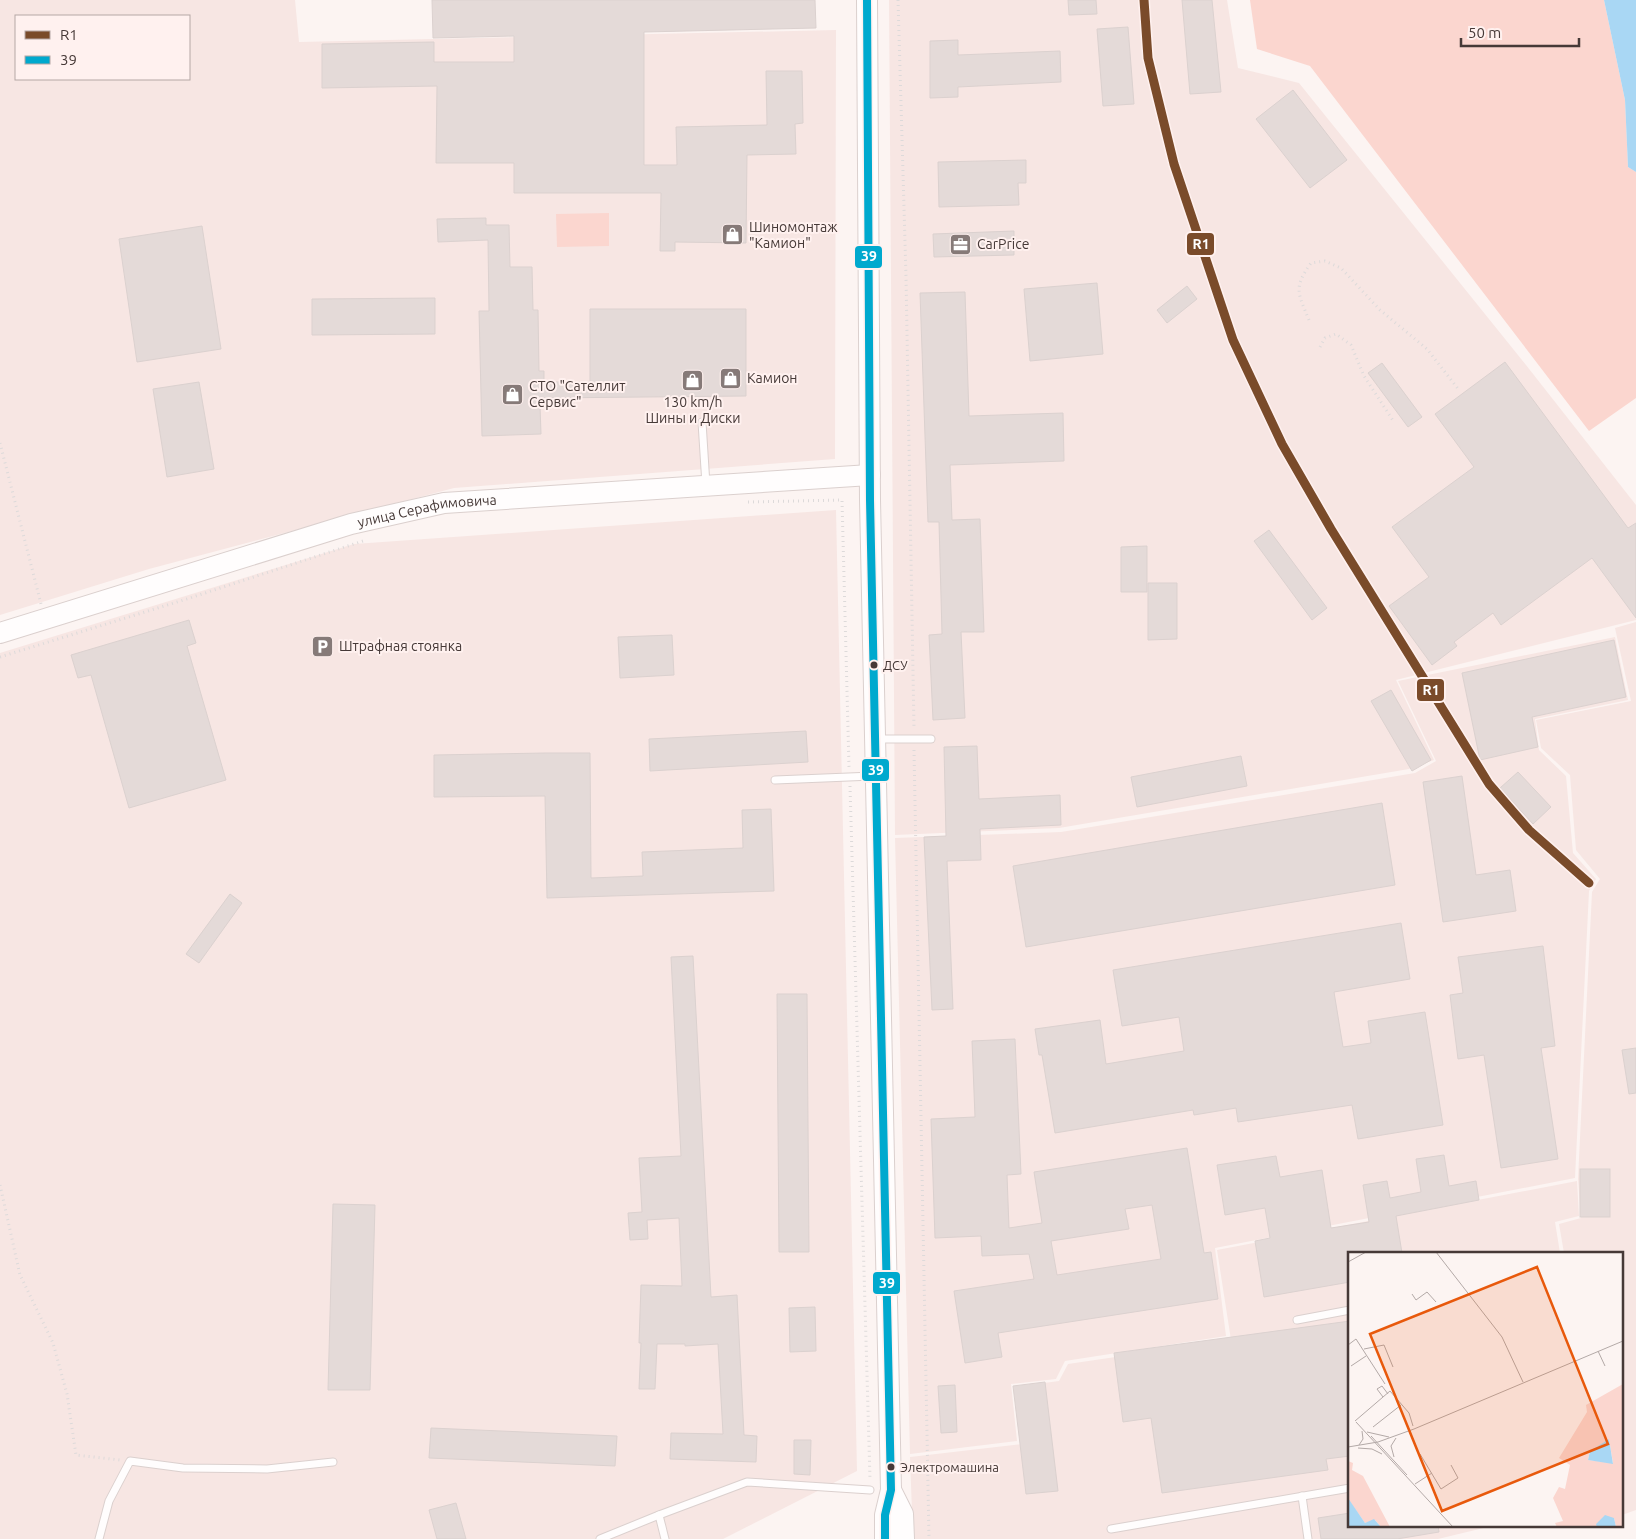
<svg xmlns="http://www.w3.org/2000/svg" width="1636" height="1539" font-family="Ubuntu,sans-serif">
<style>
.built{fill:#f7e6e3;fill-rule:evenodd}
.green{fill:#fbd6cf}
.water{fill:#a9d7f4}
.building{fill:#e4dad8;stroke:#dbd1cf;fill-rule:evenodd}
.lines{fill:none;stroke-linecap:round;stroke-linejoin:round}
.lane-casing{stroke:#dbd0ce;stroke-width:9}
.secondary-casing{stroke:#dbd0ce;stroke-width:22}
.path{stroke:#dddada;stroke-width:3;stroke-dasharray:1 4;stroke-linecap:butt}
.lane{stroke:#fffdfd;stroke-width:7}
.secondary{stroke:#fffdfd;stroke-width:20}
.bus-1-casing{stroke:#fff1ef;stroke-width:11}
.bus-1{stroke:#00a9ce;stroke-width:8}
.rail-1-casing{stroke:#fff1ef;stroke-width:12}
.rail-1{stroke:#7a4b2a;stroke-width:9}
.bus-dot{fill:#463937;stroke:#fff1ef;stroke-width:2}
.labels{text-anchor:middle;dominant-baseline:central;stroke-width:4;stroke-linejoin:round;paint-order:stroke}
.bus-label{font-size:13px;fill:#463937;stroke:#fff1ef;text-anchor:start}
.poi-label{font-size:14px;fill:#463937;stroke:#fff1ef;text-anchor:start}
.street-label{font-size:14px;fill:#463937;stroke:#fff1ef}
.inset-road{fill:none;stroke:#b3a9a7;stroke-width:1}
.view{fill:#e8590c;fill-opacity:0.15;stroke:#e8590c;stroke-width:2.5}
.inset-edge{fill:none;stroke:#463937;stroke-width:2.5}
.line-badge{stroke:#fff1ef;stroke-width:2}
.badge-label{font-size:14px;text-anchor:middle;font-weight:bold;fill:#fff}
</style>
<rect width="100%" height="100%" fill="#fcf4f2"/>
<g class="built">
<path d="M0 0H295L299 42 836 30 835 459 454 488 149 569 0 615ZM16 16H189V79H16Z"/>
<path d="M889 0H1227L1238 68 1299 83 1526 365 1636 505V620L1396 680 1434 760 1409 769 1059 828 895 835Z"/>
<path d="M836 510 857 1471 723 1539H0V653L354 544Z"/>
<path d="M1636 622V1510L1622 1515V1253H1564L1559 1224 1581 1218 1578 1179 1592 892 1600 879 1576 850 1570 775 1541 748 1536 720 1631 701 1615 628Z"/>
<path d="M1615 637 1628 700 1535 719 1539 750 1566 776 1573 853 1596 879 1589 891 1575 1178 1215 1248 1226 1336 1065 1361 1056 1379 1011 1384 1017 1441 910 1454 895 838 1061 832 1415 773 1436 761 1398 681Z"/>
<path d="M1577 1181 1579 1216 1555 1222 1560 1253H1350V1525H1496L1438 1539H913L910 1457 1023 1444 1015 1387 1059 1381 1068 1364 1231 1340 1217 1250Z"/>
</g>
<g class="green">
<path d="M1250 0H1604L1625 100 1628 167 1636 172V398L1589 431 1310 66 1257 49Z"/>
<path d="M609 213V246L557 247 556 214Z"/>
</g>
<path class="water" d="M1604 0H1636V172L1628 167 1625 100Z"/>
<g class="building">
<path d="M432 0H815L816 28 644 32V165H677L676 127 767 125 766 71H802L803 123 795 124 796 154 747 155 746 243 675 242V251H660L661 193H514V163H436L437 86 322 88V44L434 42V62H514V36L433 38Z"/>
<path d="M1068 0H1096L1097 14 1069 15Z"/>
<path d="M1182 0H1212L1221 92 1190 94Z"/>
<path d="M1128 27 1134 104 1103 106 1097 29Z"/>
<path d="M958 40V55L1060 51 1061 82 958 87V97L930 98V41Z"/>
<path d="M1293 90 1347 160 1310 188 1256 119Z"/>
<path d="M1026 160V183H1018L1019 205 939 207 938 162Z"/>
<path d="M486 218V225H509L510 267H532L533 310H538L539 371H544V382H590V309H746V396L544 398 545 406H540L541 434 482 436 479 311H489L488 240 438 242 437 219Z"/>
<path d="M202 226 221 349 137 362 119 239Z"/>
<path d="M1014 231V255L934 257 933 234Z"/>
<path d="M1097 283 1103 354 1030 361 1024 289Z"/>
<path d="M1187 286 1197 299 1167 323 1157 310Z"/>
<path d="M965 292 969 416 1063 413 1064 461 950 465 952 520 980 519 984 632H961L965 718 933 720 929 635 942 634 939 522H928L920 293Z"/>
<path d="M435 298V334L312 335V299Z"/>
<path d="M1505 362 1628 528 1636 523V618L1592 558 1501 625 1493 613 1454 642 1457 646 1432 665 1389 606 1429 577 1392 527 1474 467 1435 414Z"/>
<path d="M1382 363 1422 417 1408 427 1368 373Z"/>
<path d="M199 382 214 469 167 477 153 389Z"/>
<path d="M1269 530 1327 608 1312 620 1254 541Z"/>
<path d="M1147 546V592H1121V547Z"/>
<path d="M1148 583H1177V639L1148 640Z"/>
<path d="M189 620 196 643 187 646 226 780 129 808 91 675 78 678 71 655Z"/>
<path d="M672 635 674 675 620 678 618 637Z"/>
<path d="M1614 640 1626 697 1532 717 1538 747 1480 760 1462 673Z"/>
<path d="M1391 690 1431 760 1412 771 1371 701Z"/>
<path d="M806 731 808 762 650 771 649 739Z"/>
<path d="M977 746 979 799 1060 795 1061 825 980 829 981 860 947 861 953 1009 932 1010 924 837 946 836 944 747Z"/>
<path d="M545 753H590L591 878 643 876 642 852 743 848 742 810 771 809 774 891 547 898 545 796 434 797V755Z"/>
<path d="M1241 756 1247 786 1137 807 1131 777Z"/>
<path d="M1518 772 1551 807 1533 824 1500 788Z"/>
<path d="M1462 776 1476 875 1510 870 1516 911 1443 922 1423 782Z"/>
<path d="M1382 803 1395 885 1026 947 1013 866Z"/>
<path d="M230 894 242 903 199 963 186 954Z"/>
<path d="M1401 923 1410 979 1334 992 1343 1047 1371 1043 1368 1021 1425 1012 1443 1125 1358 1139 1352 1105 1238 1122 1236 1108 1194 1115 1193 1110 1055 1133 1042 1055H1039L1035 1029 1100 1020 1106 1064 1184 1051 1179 1017 1122 1026 1113 970Z"/>
<path d="M1543 946 1555 1046 1541 1048 1558 1159 1501 1168 1484 1055 1458 1059 1450 995 1463 993 1458 957Z"/>
<path d="M693 956 711 1297 737 1295 744 1435 757 1436 756 1462 670 1459 671 1433 723 1434 718 1344 685 1346V1344H657L655 1389H639L641 1343H639L641 1285 682 1286 679 1218 647 1220 648 1239 630 1240 628 1213 642 1212 639 1158 681 1156 671 957Z"/>
<path d="M777 994H807L809 1252H779Z"/>
<path d="M1015 1039 1021 1174 1007 1175 1009 1228 1042 1223 1034 1172 1187 1148 1204 1253 1211 1252 1218 1299 998 1333 1002 1357 965 1363 954 1291 1034 1279 1029 1254 982 1256 981 1236 935 1238 931 1119 975 1117 972 1041ZM1152 1205 1161 1259 1057 1275 1051 1241 1129 1229 1125 1209Z"/>
<path d="M1636 1048V1093L1629 1094 1622 1050Z"/>
<path d="M1444 1155 1449 1186 1476 1181 1479 1200 1396 1216 1402 1253H1350V1282L1264 1297 1255 1241 1270 1238 1265 1208 1225 1215 1217 1165 1276 1156 1280 1177 1322 1170 1331 1228 1369 1222 1363 1185 1387 1181 1390 1198 1421 1192 1416 1159Z"/>
<rect x="1580" y="1169" width="30" height="48"/>
<path d="M333 1204 375 1205 370 1390H328Z"/>
<path d="M815 1307 816 1351 790 1352 789 1308Z"/>
<path d="M1350 1321V1456L1326 1459 1328 1470 1162 1493 1151 1418 1123 1422 1114 1353Z"/>
<path d="M1045 1382 1058 1491 1026 1494 1013 1386Z"/>
<path d="M955 1385 957 1432 941 1433 938 1386Z"/>
<path d="M431 1428 617 1436 615 1466 429 1458Z"/>
<path d="M794 1440H811L810 1475 794 1474Z"/>
<path d="M456 1503 466 1539H437L429 1510Z"/>
<path d="M1350 1513V1525H1438L1439 1532 1397 1539H1321L1318 1518Z"/>
</g>
<g class="lines">
<defs>
<g id="lane">
<path d="M702 422 706 485"/>
<path d="M876 739H931"/>
<path d="M775 780 873 776"/>
<path d="M1297 1320 1350 1310"/>
<path d="M1302 1496 1308 1539"/>
<path d="M659 1515 665 1539"/>
<path d="M1111 1529 1350 1488"/>
<path d="M99 1539 109 1501 130 1461 183 1468 267 1469 333 1462"/>
<path d="M600 1539 659 1515 747 1482 870 1490"/>
</g>
<g id="secondary">
<path d="M867 0 870 500 891 1490 885 1515V1539"/>
<path id="s1" d="M0 633 351 524 444 503 870 475"/>
<path d="M891 1490 903 1514 904 1539"/>
</g>
</defs>
<use href="#lane" class="lane-casing"/>
<use href="#secondary" class="secondary-casing"/>
<g class="path">
<path d="M898 0 906 276 914 729"/>
<path d="M1309 320C1298 293 1293 288 1311 263L1325 261 1341 268 1380 310 1427 349 1459 390"/>
<path d="M1320 347 1325 338 1336 334 1351 345 1364 376 1394 422"/>
<path d="M0 443 41 604"/>
<path d="M748 502 842 500 849 767"/>
<path d="M0 657 190 598 366 540"/>
<path d="M914 750 929 1539"/>
<path d="M850 786 870 1479"/>
<path d="M0 1185 20 1275 53 1343 67 1394 76 1455 120 1460"/>
</g>
<use href="#lane" class="lane"/>
<use href="#secondary" class="secondary"/>
<defs>
<path id="bus-1" d="M867 0 870 500 891 1490 885 1515V1539"/>
</defs>
<use href="#bus-1" class="bus-1-casing"/>
<use href="#bus-1" class="bus-1"/>
<defs>
<path id="rail-1" d="M1144 0 1148 58 1174 164 1233 340 1282 444 1331 529 1489 784 1529 830 1589 883"/>
</defs>
<use href="#rail-1" class="rail-1-casing"/>
<use href="#rail-1" class="rail-1"/>
</g>
<defs>
<symbol id="shop-square" viewBox="-11 -11 22 22"><rect x="-9" y="-9" width="18" height="18" rx="4" fill="#867a78" stroke="#fff1ef"/><path d="M-5-2.5h2.3a2.7 3.5 0 0 1 5.4 0H5L5.5 6h-11ZM-1.5-2.5h3a1.5 2.3 0 0 0-3 0Z" fill="#fff"/></symbol>
<symbol id="office-square" viewBox="-11 -11 22 22"><rect x="-9" y="-9" width="18" height="18" rx="4" fill="#867a78" stroke="#fff1ef"/><path d="M-6-3h4V-5.5h4V-3h4V5H-6ZM-1-4.5V-3h2v-1.5ZM-6 0V1H6V0Z" fill="#fff"/></symbol>
<symbol id="parking-square" viewBox="-11 -11 22 22"><rect x="-9" y="-9" width="18" height="18" rx="4" fill="#867a78" stroke="#fff1ef"/><path d="M-3.5-5.5H1a3.5 3.5 0 0 1 0 7H-1V5.5H-3.5ZM-1-3.4V-.6H.8a1.4 1.4 0 0 0 0-2.8Z" fill="#fff"/></symbol>
</defs>
<g fill-rule="evenodd">
<use href="#shop-square" x="720" y="222" width="25" height="25"/>
<use href="#office-square" x="948" y="232" width="25" height="25"/>
<use href="#shop-square" x="718" y="366" width="25" height="25"/>
<use href="#shop-square" x="680" y="368" width="25" height="25"/>
<use href="#shop-square" x="500" y="382" width="25" height="25"/>
<use href="#parking-square" x="310" y="634" width="25" height="25"/>
</g>
<g class="bus-dot">
<circle cx="874" cy="665" r="4.5"/>
<circle cx="891" cy="1467" r="4.5"/>
</g>
<g class="labels">
<g class="bus-label">
<text x="883" y="665">ДСУ</text>
<text x="900" y="1467">Электромашина</text>
</g>
<g class="poi-label">
<text x="749" y="227">Шиномонтаж<tspan x="749" dy="16">"Камион"</tspan></text>
<text x="977" y="244">CarPrice</text>
<text x="747" y="378">Камион</text>
<text x="529" y="386">СТО "Сателлит<tspan x="529" dy="16">Сервис"</tspan></text>
<text x="693" y="402" text-anchor="middle">130 km/h<tspan x="693" dy="16">Шины и Диски</tspan></text>
<text x="339" y="646">Штрафная стоянка</text>
</g>
<g class="street-label">
<text stroke="none"><textPath href="#s1" startOffset="445">улица Серафимовича</textPath></text>
</g>
</g>
<g transform="translate(1348 1252)">
<rect width="275" height="275" fill="#fcf4f2"/>
<path d="M275 132V275H268L266 266 249 272V275H209L207 271 215 269 205 246 211 235 217 237 222 213 211 206 239 160 238 153ZM261 187 265 211 240 208 242 199ZM0 209 5 211 4 218 15 224 42 275H33L27 268 17 271 0 247Z" fill="#fbd6cf" fill-rule="evenodd"/>
<path d="M261 187 265 212 240 208 242 199ZM0 246 17 271 26 267 33 275H0ZM257 263 266 266 268 275H249L248 272Z" fill="#a9d7f4"/>
<path class="inset-road" d="M88 0 154 85 175 130M0 10 18 0M64 42 68 48 79 40 88 50M0 93 8 87 37 132M16 97 36 93 45 115M250 99 257 114M3 114 18 104M35 145 29 137 34 134 40 142M7 169 42 139 61 161 65 174M8 170 105 275M25 175 53 153M19 180 41 185M23 184 59 223M11 193 15 187 14 179M0 195 30 190 66 177 275 89M10 196 24 197 34 202M72 202 93 237 110 226 103 213M46 205 43 194 48 186M67 232 84 221"/>
<path class="view" d="M189 15 260 192 94 259 22 82Z"/>
<rect width="275" height="275" class="inset-edge"/>
</g>
<g class="line-badge">
<rect x="1186" y="232" width="29" height="24" rx="5" fill="#7a4b2a"/>
<rect x="854" y="245" width="29" height="24" rx="5" fill="#00a9ce"/>
<rect x="1416" y="678" width="29" height="24" rx="5" fill="#7a4b2a"/>
<rect x="861" y="758" width="29" height="24" rx="5" fill="#00a9ce"/>
<rect x="872" y="1271" width="29" height="24" rx="5" fill="#00a9ce"/>
</g>
<g class="badge-label">
<text x="1201" y="249">R1</text>
<text x="869" y="261">39</text>
<text x="1431" y="695">R1</text>
<text x="876" y="775">39</text>
<text x="887" y="1288">39</text>
</g>
<rect x="15" y="15" width="175" height="65" fill="#fff1ef" stroke="#b5a7a5"/>
<rect x="25" y="31" width="25" height="8" fill="#7a4b2a" stroke="#b5a7a5"/>
<text x="60" y="40" font-size="15" fill="#463937">R1</text>
<rect x="25" y="56" width="25" height="8" fill="#00a9ce" stroke="#b5a7a5"/>
<text x="60" y="65" font-size="15" fill="#463937">39</text>
<path d="M1461 38v8h118v-8" fill="none" stroke="#463937" stroke-width="2.5"/>
<text x="1468" y="38" font-size="15" fill="#463937" stroke="#fff1ef" stroke-width="4" paint-order="stroke">50 m</text>
</svg>
